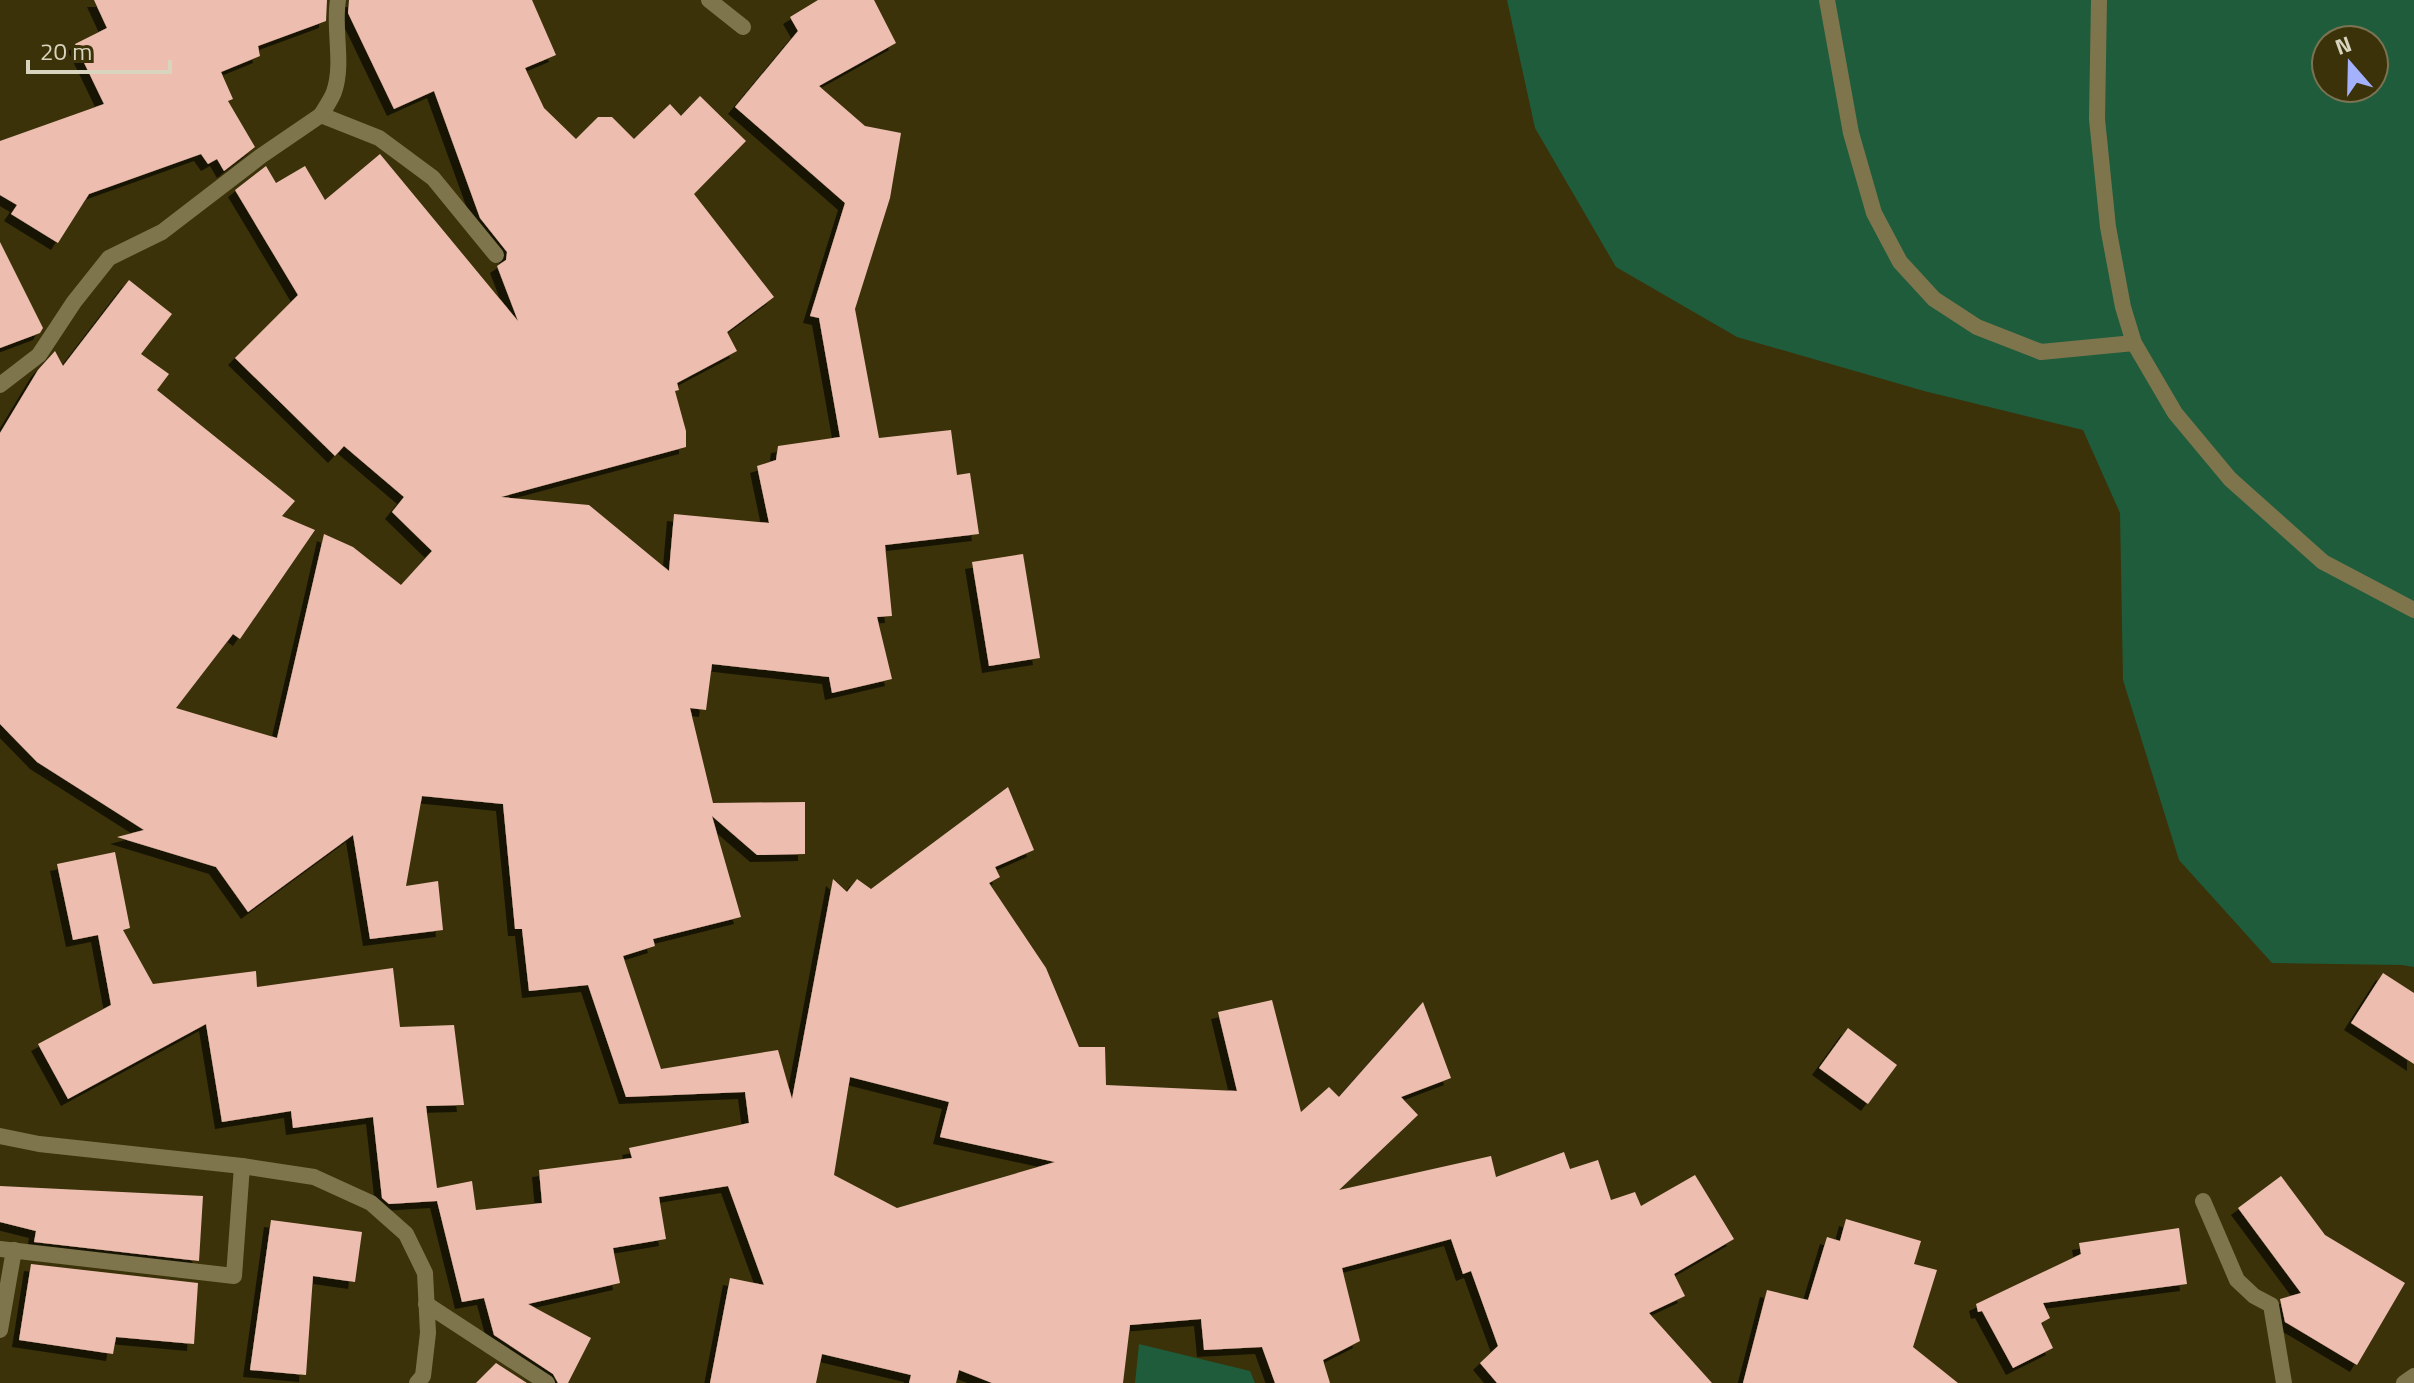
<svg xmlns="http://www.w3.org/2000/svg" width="2414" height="1383" font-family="'Titillium Web',sans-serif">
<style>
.green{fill:#1f5c3b;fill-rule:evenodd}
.building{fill:#edbeb0;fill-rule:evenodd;filter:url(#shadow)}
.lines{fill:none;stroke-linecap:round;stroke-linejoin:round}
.minor{stroke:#7f754d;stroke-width:16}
</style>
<defs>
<filter id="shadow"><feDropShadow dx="-7" dy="7" stdDeviation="0" flood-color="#0009"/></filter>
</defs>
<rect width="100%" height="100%" fill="#3b3209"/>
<g class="green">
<path d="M1507 0H2414V967L2402 965 2272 963 2179 860 2123 680 2120 513 2083 430 1924 391 1737 337 1616 267 1535 128ZM2326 40H2374V88H2326Z"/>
<path d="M1139 1344 1250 1371 1255 1383H1135Z"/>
</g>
<g class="building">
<path d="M94 0H327L326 21 258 46 260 56 221 72 233 99 228 101 255 147 224 171 217 159 208 164 201 154 89 194 58 243 11 214 17 205 0 195V141L104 104 75 44 107 28Z"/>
<path d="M349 0H532L556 55 525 68 544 108 576 139 598 117H612L634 139 670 104 681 116 700 96 746 141 694 194 774 297 727 332 737 351 677 383 679 390 675 391 686 431V447L501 497 589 505 669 571 674 514 769 523 757 466 776 460 778 446 840 437 819 318 810 316 845 203 735 107 798 31 790 17 818 0H874L896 43 819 86 865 126 901 133 890 198 855 309 879 438 951 430 957 475 970 473 979 534 885 545 892 616 877 617 892 679 832 693 829 677 712 664 706 710 690 708 713 803 805 802V854L757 855 712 816 741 917 653 939 655 946 623 956 661 1069 778 1050 792 1099 833 879 847 892 857 879 871 889 1008 787 1034 850 995 867 1000 877 989 883 1046 968 1079 1047H1105L1106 1085 1237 1091 1218 1012 1272 1000 1301 1112 1329 1087 1339 1097 1423 1002 1451 1078 1401 1097 1418 1115 1339 1190 1491 1156 1496 1177 1564 1152 1570 1169 1598 1160 1611 1200 1635 1192 1641 1206 1695 1175 1734 1239 1674 1274 1685 1296 1649 1313 1712 1383H1497L1480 1363 1498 1346 1471 1271 1463 1274 1451 1239 1342 1268 1360 1341 1323 1360 1330 1383H1275L1262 1347 1204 1350 1201 1319 1130 1325 1123 1383H992L959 1370 956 1383H909L911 1375 822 1354 816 1383H710L730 1278 764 1285 728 1186 659 1197 666 1239 613 1248 620 1283 528 1304 591 1338 568 1383H558L553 1374 494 1335 484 1298 462 1302 437 1201 389 1204 382 1198 373 1117 293 1128 291 1111 222 1122 206 1024 68 1099 38 1044 111 1005 98 935 73 940 57 864 115 852 130 928 123 930 153 984 256 971 257 987 393 968 400 1027 454 1025 464 1105 426 1106 437 1188 472 1181 476 1210 542 1203 539 1170 632 1158 629 1148 749 1123 745 1092 626 1097 588 985 529 991 522 929H515L503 804 422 796 406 886 438 881 443 930 370 939 353 835 248 912 216 867 117 837 144 830 37 762 0 724V433L38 370 55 351 63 366 129 280 172 314 141 354 169 374 157 390 295 501 282 516 315 530 240 639 233 634 176 708 277 738 324 534 353 547 401 585 432 551 392 512 404 497 344 446 335 456 235 358 298 295 235 190 266 166 276 183 305 166 325 200 380 154 518 321 497 266 506 260 507 252 480 218 434 91 394 109 348 13ZM850 1077 949 1102 940 1137 1055 1162 897 1208 834 1175Z"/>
<path d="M0 242 43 328 40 333 0 348Z"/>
<path d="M1023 554 1040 658 989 666 972 562Z"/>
<path d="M2383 973 2414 993V1064L2351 1023Z"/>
<path d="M1848 1028 1897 1065 1868 1104 1819 1068Z"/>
<path d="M2281 1176 2325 1235 2405 1283 2357 1365 2285 1322 2280 1299 2301 1293 2238 1208Z"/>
<path d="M0 1186 203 1196 199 1261 34 1242 36 1231 0 1222Z"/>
<path d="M1846 1219 1921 1241 1914 1264 1937 1270 1913 1347 1958 1383H1743L1767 1290 1808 1300 1827 1237 1840 1241Z"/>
<path d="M271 1220 362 1232 355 1282 313 1276 306 1375 250 1370Z"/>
<path d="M2179 1228 2187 1284 2043 1303 2050 1318 2041 1323 2053 1348 2013 1368 1982 1311 1978 1312 1976 1304 2081 1254 2079 1243Z"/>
<path d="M31 1264 198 1283 194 1344 116 1337 113 1354 19 1340Z"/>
<path d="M496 1363 527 1383H476Z"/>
</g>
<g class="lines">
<g class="minor">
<path d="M709 0 743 27"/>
<path d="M1827 0 1851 133 1874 213 1900 262 1934 299 1977 327 2041 352 2134 343"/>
<path d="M2099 0 2097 119 2108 227 2123 307 2134 343 2175 413 2230 479 2323 562 2414 610"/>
<path d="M321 115C325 108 331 100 334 92 344 63 333 30 338 0"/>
<path d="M0 385 39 355 74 302 109 258 162 232 261 156 321 115 379 138 433 178 496 255"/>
<path d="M0 1136 39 1144 242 1166 314 1177 371 1203 406 1234 425 1273 428 1333 423 1376 417 1383"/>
<path d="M2203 1201 2237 1280 2254 1296 2271 1305 2284 1383"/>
<path d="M0 1249 234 1276 242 1166"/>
<path d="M426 1304 547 1383"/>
<path d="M0 1330 14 1250"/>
<path d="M2404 1383 2414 1376"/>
</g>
</g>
<g transform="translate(2350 64) rotate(340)"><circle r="38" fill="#3b3209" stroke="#7a7351" stroke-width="2"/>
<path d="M0-6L14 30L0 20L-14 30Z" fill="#a4b1fc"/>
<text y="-12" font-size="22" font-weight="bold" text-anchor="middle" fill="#d9d4be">N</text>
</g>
<path d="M28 60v12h142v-12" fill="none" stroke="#d9d4be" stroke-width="4"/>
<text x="40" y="60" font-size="24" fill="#d9d4be" stroke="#3b3209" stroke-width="6" paint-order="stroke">20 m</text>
</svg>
